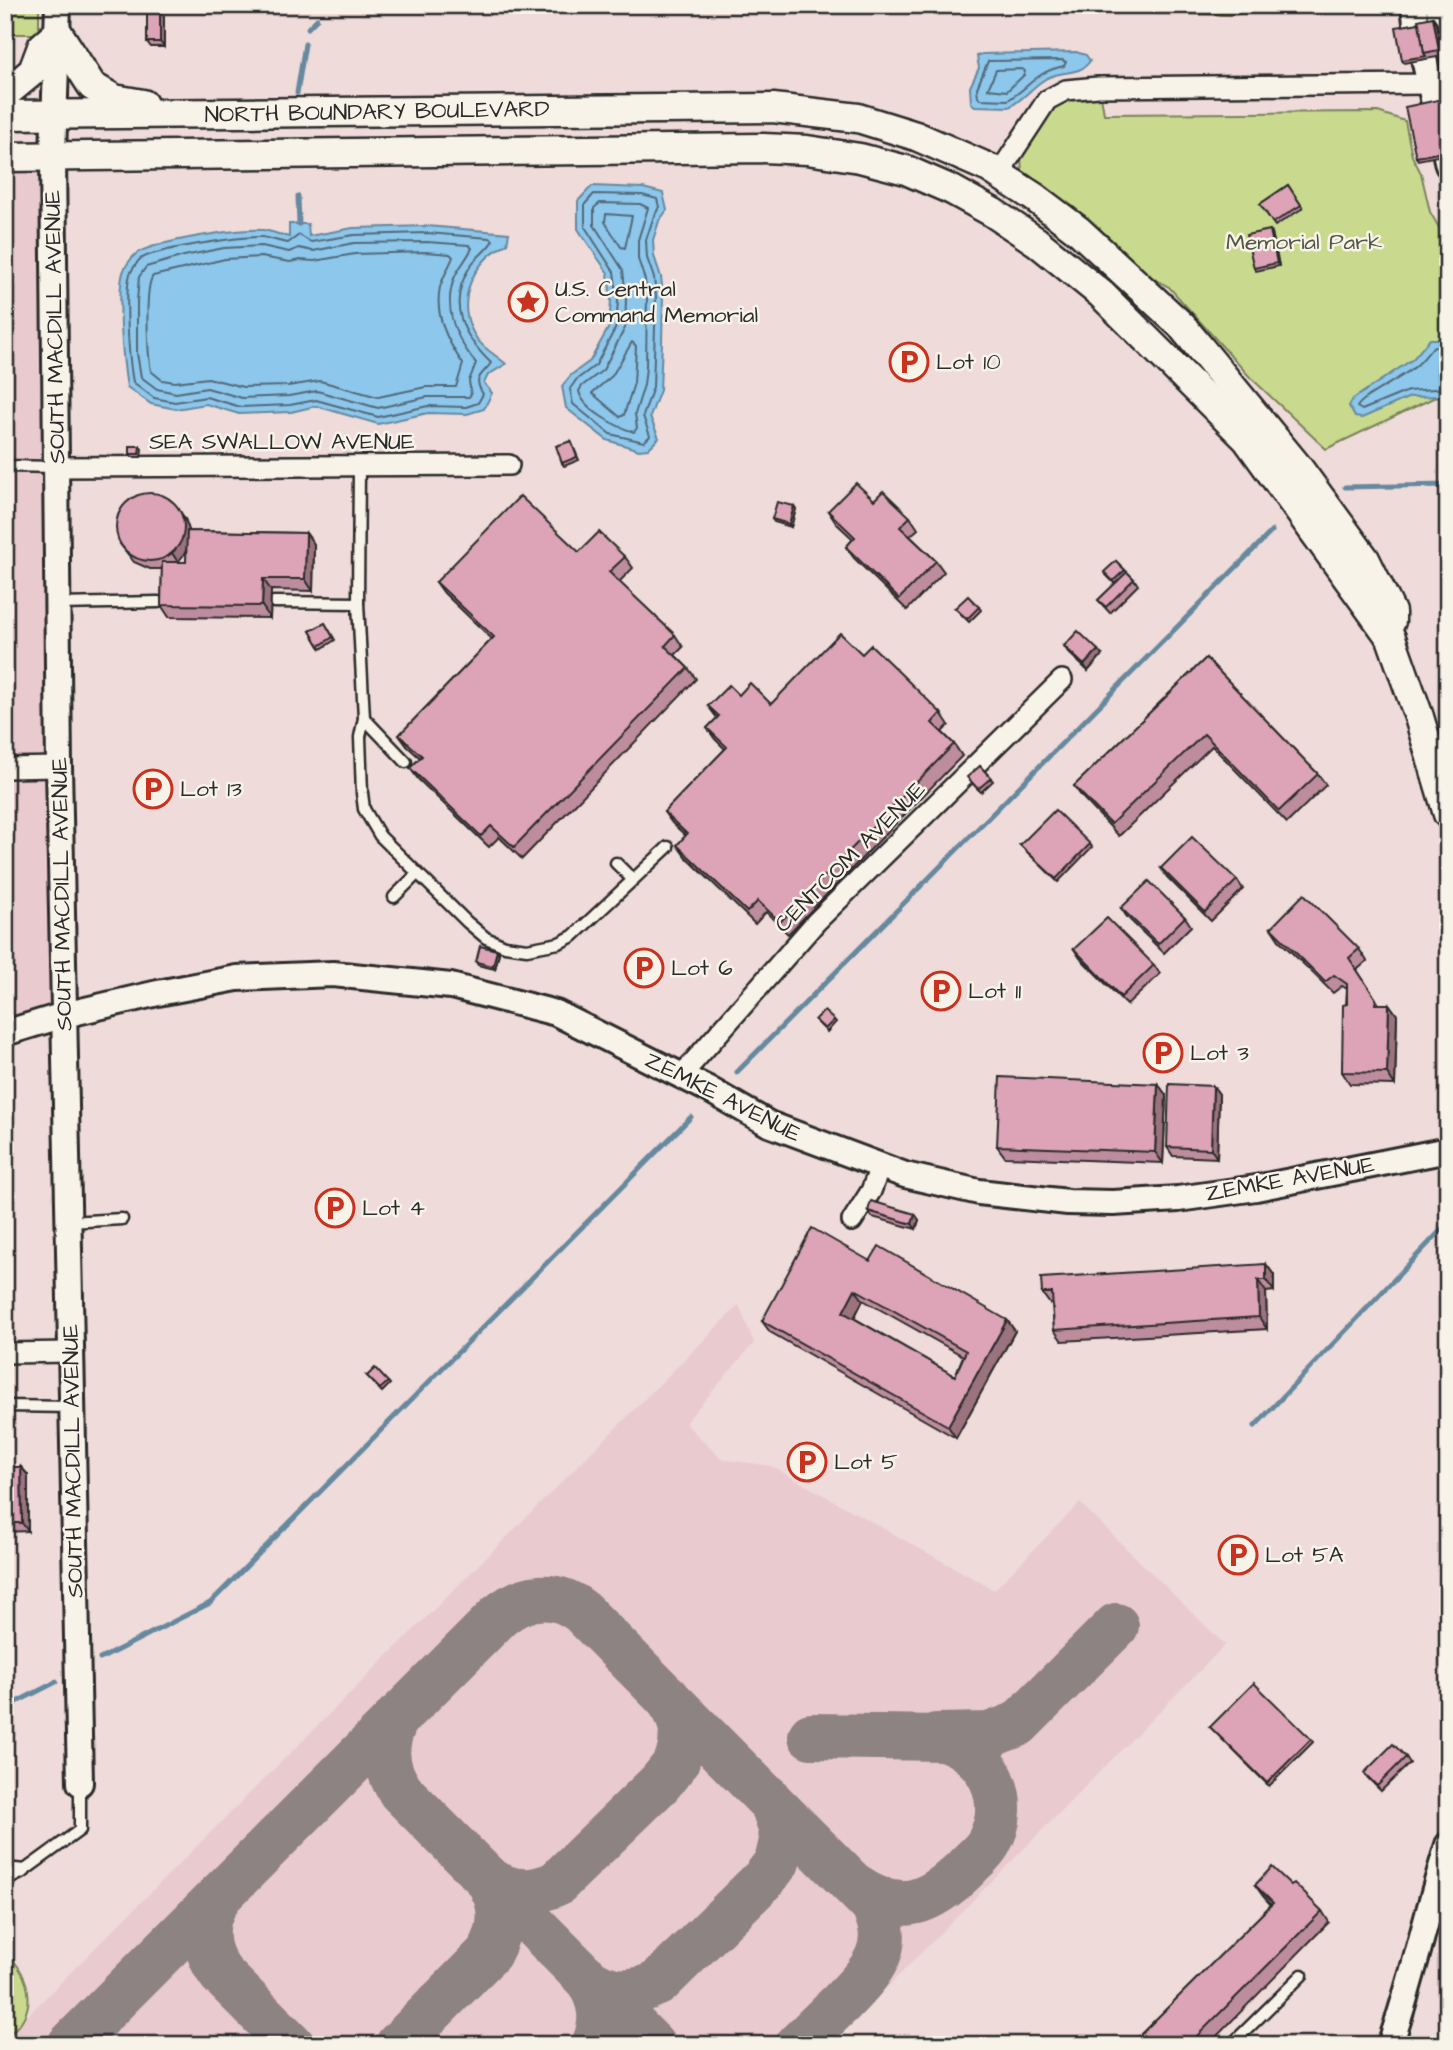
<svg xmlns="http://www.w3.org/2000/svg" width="1453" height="2050" font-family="'Architects Daughter',sans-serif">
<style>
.built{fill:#e9cace}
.green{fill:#c9da8e;stroke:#7a825c;stroke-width:2}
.water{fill:#8dc7ec;stroke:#66899f;stroke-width:2}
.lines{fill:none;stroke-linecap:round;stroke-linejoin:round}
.shore{stroke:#526978;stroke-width:2}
.stream{stroke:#66899f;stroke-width:5}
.taxiway{stroke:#8d8382;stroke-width:46}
.service-casing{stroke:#2b2b2b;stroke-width:15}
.minor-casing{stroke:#2b2b2b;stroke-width:24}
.tertiary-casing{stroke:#2b2b2b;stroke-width:30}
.secondary-casing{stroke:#2b2b2b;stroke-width:33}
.service{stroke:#f7f3e8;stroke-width:10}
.minor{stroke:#f7f3e8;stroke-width:19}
.tertiary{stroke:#f7f3e8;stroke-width:24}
.secondary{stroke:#f7f3e8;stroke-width:28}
.wall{fill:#bd8d9d;stroke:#2b2b2b;stroke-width:2;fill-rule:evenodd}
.shaded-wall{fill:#9a737f;stroke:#2b2b2b;stroke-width:2}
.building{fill:#dca4b6;stroke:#2b2b2b;stroke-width:2;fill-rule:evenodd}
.labels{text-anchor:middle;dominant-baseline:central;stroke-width:5;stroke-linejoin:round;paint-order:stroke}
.street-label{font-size:23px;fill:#2b2b2b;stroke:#f7f3e8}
.park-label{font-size:23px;fill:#525744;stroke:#f7f3e8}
.poi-label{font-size:23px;fill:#2b2b2b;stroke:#f7f3e8;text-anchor:start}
</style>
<rect width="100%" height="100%" fill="#efdbd9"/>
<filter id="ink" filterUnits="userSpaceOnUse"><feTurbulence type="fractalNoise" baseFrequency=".0143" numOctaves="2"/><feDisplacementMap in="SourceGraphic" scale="14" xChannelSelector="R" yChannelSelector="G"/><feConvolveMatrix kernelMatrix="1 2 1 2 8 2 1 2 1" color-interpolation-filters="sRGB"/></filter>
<g filter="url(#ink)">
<g class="built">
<path d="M5 155H53L64 1015 5 1033Z"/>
<path d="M739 1305 754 1343 685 1423 721 1459 771 1466 994 1590 1080 1503 1225 1645 830 2045H5V2038Z"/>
</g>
<g class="green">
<rect x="5" y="5" width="34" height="29"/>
<path d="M829 5H1282L1267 11 1230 15Z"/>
<path d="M1101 96 1104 114 1378 112 1405 121 1412 156 1421 173 1430 212 1448 243V391L1326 449 1249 376 1169 287 1149 276 1091 225 1022 170 1021 158 1054 106 1063 100Z"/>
<path d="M5 1953C25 1968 37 1999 21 2022 17 2028 10 2033 5 2038Z"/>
</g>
<g class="water">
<path d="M1076 52 1086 55 1090 61C1081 74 1068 71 1055 75 1036 80 1026 99 1009 107L975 106 971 103 970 87 979 68 977 56 982 54Z"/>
<path d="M592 186 643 188 663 193 667 210 659 221 653 240 654 256 661 277 663 295 662 343 660 390 650 417 659 438 648 449 639 450 607 440 566 408 562 386 571 375 590 361 609 327 611 300 608 273 578 229V201Z"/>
<path d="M289 224H308L309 236 353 228 427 226 509 233 507 244C471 261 453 305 477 339 485 350 496 355 506 364L488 375 484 383 492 393 484 409 467 414 428 413 378 424 316 406 291 412 239 414 206 404 176 409 151 404 127 387C123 364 116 288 124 270 126 265 133 256 137 253 158 241 238 228 263 230 271 231 280 235 289 237Z"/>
<path d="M1430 339H1438C1448 346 1449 356 1443 367L1448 393 1443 396 1410 397 1362 418 1355 417 1349 406 1353 399 1413 359Z"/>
</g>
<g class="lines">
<g class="shore">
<path d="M1062 60 1066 62 1064 66C1035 72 1031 86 1008 100L980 99 978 97 977 88 988 61Z"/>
<path d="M1022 69 1025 71 1024 75 1007 91 988 89 996 70Z"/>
<path d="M594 194 642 195 657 199 659 207 653 219 646 240 647 258 654 278 656 296 653 387 643 416 650 436 644 442 610 434 573 404 570 389 576 380 596 365 616 327 618 300 614 272 585 227V204Z"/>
<path d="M600 203 640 204 648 208 638 240V259L645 280 647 296 646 367 644 385 635 414 637 428 634 432C617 427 583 410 579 391L582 386 603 370 625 328 626 299 623 270 594 225V208Z"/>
<path d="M606 214 632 216 625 248 621 247 605 222Z"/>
<path d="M427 233 490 238 493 240C488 250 477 256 471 265 446 303 462 335 491 363 482 376 472 377 483 394L478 403 466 407 428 406 378 417 316 400 290 405 241 407 206 397 175 402 154 398 133 382C129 361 124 293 130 274 131 271 137 263 139 260 153 249 242 236 262 237 270 238 279 242 288 243L299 235 311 242 354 235Z"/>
<path d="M427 242 469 245 472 248C468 257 460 266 455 276 442 308 456 339 476 363L469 381 471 394 469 397H427L378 408 317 391 289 396 242 398 207 388 176 393 157 389 141 377 137 353V301L139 277 146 267 184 256 224 248 262 246 289 252 299 248 313 251 354 243Z"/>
<path d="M426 252 450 254 453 257C449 267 443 277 440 287 434 316 448 342 463 364L456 387H426L378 397 320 381 288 386 243 387 208 378 175 382 162 380 151 371C148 355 144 287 153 276L225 259 261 257 290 262 300 260 314 261 355 254Z"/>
<path d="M632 342 636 346 634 383 624 415 620 417 592 393 612 376Z"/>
<path d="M1448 380C1432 378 1437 364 1442 355L1437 347 1434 346C1428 352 1424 359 1418 364 1404 378 1365 394 1357 407L1362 410 1408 391 1448 388"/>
</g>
<g class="stream">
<path d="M308 28 317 19"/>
<path d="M297 93 305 44"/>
<path d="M298 196 299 224"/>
<path d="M1345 487 1448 485"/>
<path d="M737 1072 1272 531"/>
<path d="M1255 1426 1445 1226"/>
<path d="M100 1659 210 1603 691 1117"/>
<path d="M5 1708 56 1682"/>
</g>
<g class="taxiway">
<path d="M397 1717C383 1744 384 1767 401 1792L653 2045"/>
<path d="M811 1736 943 1738C989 1752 1013 1801 988 1844 982 1854 973 1860 966 1868 932 1902 901 1917 857 1887"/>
<path d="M936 1736 989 1735 1018 1724 1116 1626"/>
<path d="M487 1878C509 1895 533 1895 557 1883L660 1783 676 1763 681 1748 682 1728 676 1711 667 1697"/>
<path d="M220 1895C202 1921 202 1948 221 1974L292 2045"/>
<path d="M586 1977C601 1999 605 2020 594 2045"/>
<path d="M586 1978C609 1995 633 1995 658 1983L764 1879 777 1862 782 1841 781 1829 774 1807 767 1797"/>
<path d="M70 2045 499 1616C524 1595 555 1590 582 1612L872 1904C897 1947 870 1973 841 2003 826 2017 812 2031 798 2045"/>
<path d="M398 2045 489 1953C504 1926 503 1903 487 1878"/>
</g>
<defs>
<g id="service">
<path d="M5 466 56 467"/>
<path d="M359 466 358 603 364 718 360 737 362 793 364 809 380 836 467 922 486 938 505 946 527 949 559 943 573 936 668 847"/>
<path d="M274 602 358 603"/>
<path d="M58 604 158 602"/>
<path d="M364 718 406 762"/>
<path d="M616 863 633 880"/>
<path d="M394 897 417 874"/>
<path d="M69 1222 122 1219"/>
<path d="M5 1406 72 1407"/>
<path d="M5 1868 25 1870 80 1830V1783"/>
<path d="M5 1881 25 1871"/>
<path d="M1231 2045 1302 1975"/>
</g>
<g id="minor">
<path d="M998 175 1047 100 1066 90 1098 87 1430 84 1448 80"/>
<path d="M56 467 509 465"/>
<path d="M5 768 59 767"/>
<path d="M681 1076 816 922 1062 680"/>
<path d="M852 1221 871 1191 880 1167"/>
<path d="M5 1353 71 1352"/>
</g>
<g id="tertiary">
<path d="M58 5 53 155 59 767 80 1783"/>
<path d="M1414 5 1416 23 1448 165"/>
<path d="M1438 5 1448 50"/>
<path d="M5 1033 64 1015 158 993 237 978 333 974 451 986 556 1013 708 1089 769 1124 905 1175 979 1192 1068 1202 1113 1203 1178 1199 1256 1188 1448 1150"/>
<path d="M1390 2045C1413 1979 1427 1911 1448 1845"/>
</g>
<g id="secondary">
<path d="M5 94 33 71 42 47 58 33 92 86 114 99 143 104"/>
<path d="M5 115 773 108 858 118 916 136 989 168 1034 197 1079 231 1181 325 1297 466 1365 559 1391 612V621"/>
<path d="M5 157 763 148 807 150 860 158 906 170 952 190 992 212 1037 242 1101 294 1247 439 1391 638 1419 717 1448 814"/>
</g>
</defs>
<use href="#service" class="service-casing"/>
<use href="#minor" class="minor-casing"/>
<use href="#tertiary" class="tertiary-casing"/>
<use href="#secondary" class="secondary-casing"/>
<use href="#service" class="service"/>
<use href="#minor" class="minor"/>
<use href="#tertiary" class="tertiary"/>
<use href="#secondary" class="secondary"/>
</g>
<g class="wall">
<path d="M164 17V47H151L147 42Z"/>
<path d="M1433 17 1437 23 1443 56 1404 63 1402 60 1419 23Z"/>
<path d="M1447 98 1448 154 1418 160 1416 157Z"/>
<path d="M1288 185 1303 208 1275 226 1260 204Z"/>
<path d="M1272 233 1279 266 1256 271 1254 268Z"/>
<path d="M571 441 579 460 564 466 562 463Z"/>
<path d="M140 446 142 449 141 457H132L130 454Z"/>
<path d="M874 500 910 517 918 529 910 536 936 561 944 572 907 610 854 558 846 547 853 539 836 523 828 511Z"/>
<path d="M794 506 796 509 791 527 774 522 772 519Z"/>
<path d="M179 510 185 519 189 531 306 533 314 544 313 591 271 590 270 618 169 617 161 605 162 569H150L134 562 120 544ZM187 549 186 562H177L185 553Z"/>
<path d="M579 552 625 557 633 568 619 582 675 635 683 647 675 655 688 668 696 679 522 859 499 837 489 847 418 779 410 768 420 758 407 746 399 735 492 639 444 593 436 582Z"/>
<path d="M1116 561 1134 579 1138 585 1110 613 1098 600 1115 584 1106 575Z"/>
<path d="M979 607 981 610 969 622 955 608Z"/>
<path d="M325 623 335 640 321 649 310 631Z"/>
<path d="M1064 646 1102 655 1088 671 1068 652Z"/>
<path d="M862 654 941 713 949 725 942 732 954 744 962 756 788 934 766 912 755 924 685 856 677 845 686 836 672 823 664 812 725 749 715 739 707 728 717 718 708 706 739 695 771 704Z"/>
<path d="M1206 658 1318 774 1326 785 1287 823 1212 746 1119 836 1082 797 1074 786Z"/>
<path d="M980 766 993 781 981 792 969 780Z"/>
<path d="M1090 844 1092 847 1058 882 1020 845Z"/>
<path d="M1161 868 1237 880 1243 889 1211 921 1167 877Z"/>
<path d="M1121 908 1185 917 1191 926 1164 953 1127 917Z"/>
<path d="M1271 928 1359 949 1367 961 1357 970 1379 1004H1389L1397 1015 1395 1085 1350 1084 1342 1072 1347 989 1342 986 1333 993 1279 940Z"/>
<path d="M1074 949 1154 965 1160 974 1127 1005 1080 958Z"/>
<path d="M499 953 495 969 478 965 476 962Z"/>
<path d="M815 1020H834L836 1022 827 1032Z"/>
<path d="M1158 1084 1166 1095 1163 1163 1005 1157 997 1146Z"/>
<path d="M1213 1086 1219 1094 1217 1158 1173 1156 1167 1147Z"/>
<path d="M868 1211 919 1220 916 1229 872 1217Z"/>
<path d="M870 1261 1007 1320 1015 1331 956 1438 770 1332 762 1321ZM863 1300 963 1356 955 1376 854 1318Z"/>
<path d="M1266 1264 1274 1275V1291L1266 1292 1267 1329 1062 1341 1054 1330 1052 1304H1050L1042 1293Z"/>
<path d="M367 1376 388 1382 390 1384 382 1392Z"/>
<path d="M5 1467H21L28 1475V1531L5 1532Z"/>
<path d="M1210 1727 1311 1739 1313 1742 1269 1786Z"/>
<path d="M1406 1757 1410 1763 1381 1791 1368 1778 1364 1773Z"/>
<path d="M1255 1885H1291L1322 1911 1329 1922 1208 2045H1130L1271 1905 1263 1896Z"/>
</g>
<g class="shaded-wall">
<path d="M160 11 164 17V47L160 42Z"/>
<path d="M1433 17 1437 23 1443 56 1439 50Z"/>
<path d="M1270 230 1272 233 1279 266 1277 263Z"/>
<path d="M794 506 796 509 791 527 789 524Z"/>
<path d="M179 510 185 519 189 530V541L185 553 178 562 172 553Z"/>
<path d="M306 533 314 544 313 591 305 579Z"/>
<path d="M263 579 271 590 270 618 262 606Z"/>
<path d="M1098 650 1102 655 1088 671 1084 665Z"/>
<path d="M497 950 499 953 495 969 493 966Z"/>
<path d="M1389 1004 1397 1015 1395 1085 1387 1073Z"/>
<path d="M1158 1084 1166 1095 1163 1163 1155 1152Z"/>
<path d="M1213 1086 1219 1094 1217 1158 1211 1149Z"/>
<path d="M915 1214 919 1220 916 1229 912 1224Z"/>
<path d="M1266 1264 1274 1275V1291L1266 1280Z"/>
<path d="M1258 1280 1266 1292 1267 1329 1259 1317Z"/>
<path d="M855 1289 863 1300 851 1324 843 1312Z"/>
<path d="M1007 1320 1015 1331 956 1438 948 1426Z"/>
<path d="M21 1467 28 1475V1531L22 1523Z"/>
</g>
<g class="building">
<rect x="147" y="11" width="13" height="31"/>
<path d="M1433 17 1439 50 1424 53 1418 20Z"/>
<path d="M1419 23 1424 53 1426 56 1402 60 1396 27Z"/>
<path d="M1447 98 1448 151 1416 157 1405 107Z"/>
<path d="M1288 185 1301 205 1273 223 1260 204Z"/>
<path d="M1270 230 1277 263 1254 268 1246 235Z"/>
<path d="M571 441 577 457 562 463 556 446Z"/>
<path d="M130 446H140L139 454H130Z"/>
<path d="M856 483 874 500 883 491 910 517 900 527 936 561 899 599 846 547 855 537 828 511Z"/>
<circle cx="150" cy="527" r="34"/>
<path d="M520 496 579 552 599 532 625 557 609 572 675 635 665 646 688 668 514 847 491 826 481 836 410 768 422 756 399 735 494 637 436 582Z"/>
<path d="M777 502 794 506 789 524 772 519Z"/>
<path d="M187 531 306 533 305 579H263L262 606 161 605 162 562H186Z"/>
<path d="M1116 561 1125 570 1113 581 1104 572Z"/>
<path d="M1127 572 1134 579 1106 607 1098 600Z"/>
<path d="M968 596 979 607 967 619 955 608Z"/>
<path d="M325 623 333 637 319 646 310 631Z"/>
<path d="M1078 631 1098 650 1084 665 1064 646Z"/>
<path d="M840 633 862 654 871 645 941 713 932 723 954 744 780 922 758 901 747 912 677 845 687 834 664 812 727 747 707 728 719 716 708 706 729 685 739 695 750 683 771 704Z"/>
<path d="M1206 658 1318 774 1279 811 1204 734 1111 824 1074 786Z"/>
<path d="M980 766 991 778 978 789 967 777Z"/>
<path d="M1055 810 1090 844 1056 879 1020 845Z"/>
<path d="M1192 837 1237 880 1205 912 1161 868Z"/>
<path d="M1149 881 1185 917 1158 944 1121 908Z"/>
<path d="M1304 894 1359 949 1349 958 1376 999 1375 1004H1389L1387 1073 1342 1072 1343 1005 1347 1004V984L1334 975 1325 982 1271 928Z"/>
<path d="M1107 918 1154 965 1121 997 1074 949Z"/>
<path d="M480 946 497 950 493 966 476 962Z"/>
<path d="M824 1011 834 1020 825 1029 815 1020Z"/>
<path d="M1000 1077 1158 1084 1155 1152 997 1146Z"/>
<path d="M1169 1084 1213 1086 1211 1149 1167 1147Z"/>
<path d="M871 1201 915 1214 912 1224 868 1211Z"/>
<path d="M812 1228 870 1261 879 1246 1007 1320 948 1426 762 1321ZM855 1289 966 1351 955 1376 843 1312Z"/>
<path d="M1266 1264V1280H1258L1259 1317 1054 1330 1052 1293H1042L1041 1278Z"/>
<path d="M375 1368 388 1382 380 1389 367 1376Z"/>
<path d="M5 1467H21L22 1523H5Z"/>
<path d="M1254 1683 1311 1739 1267 1783 1210 1727Z"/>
<path d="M1393 1744 1406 1757 1377 1786 1364 1773Z"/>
<path d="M1272 1867 1291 1885 1294 1883 1322 1911 1188 2045H1130L1273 1903 1255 1885Z"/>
</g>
</g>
<defs>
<symbol id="sight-ring" viewBox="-11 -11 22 22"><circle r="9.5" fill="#f7f3e8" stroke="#c8321e" stroke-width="1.5"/><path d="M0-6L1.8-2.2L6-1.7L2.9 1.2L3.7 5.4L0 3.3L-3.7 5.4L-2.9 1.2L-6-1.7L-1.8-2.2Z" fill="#c8321e"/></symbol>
<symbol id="parking-ring" viewBox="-11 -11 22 22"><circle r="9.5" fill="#f7f3e8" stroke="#c8321e" stroke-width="1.5"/><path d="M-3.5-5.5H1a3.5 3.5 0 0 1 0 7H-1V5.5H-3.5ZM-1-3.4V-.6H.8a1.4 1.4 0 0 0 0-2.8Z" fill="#c8321e"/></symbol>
</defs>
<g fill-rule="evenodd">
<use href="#sight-ring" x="506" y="280" width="44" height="44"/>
<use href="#parking-ring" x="887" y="340" width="44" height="44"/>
<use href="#parking-ring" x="131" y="767" width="44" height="44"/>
<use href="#parking-ring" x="622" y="946" width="44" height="44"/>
<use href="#parking-ring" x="919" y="969" width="44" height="44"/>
<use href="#parking-ring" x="1141" y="1031" width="44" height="44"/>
<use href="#parking-ring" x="313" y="1186" width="44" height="44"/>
<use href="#parking-ring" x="785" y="1440" width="44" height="44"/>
<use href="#parking-ring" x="1216" y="1533" width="44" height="44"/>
</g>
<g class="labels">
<g class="street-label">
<text transform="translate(377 112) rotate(-1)">NORTH BOUNDARY BOULEVARD</text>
<text transform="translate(55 327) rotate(-91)">SOUTH MACDILL AVENUE</text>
<text x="282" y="442">SEA SWALLOW AVENUE</text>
<text transform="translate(850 857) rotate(-45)">CENTCOM AVENUE</text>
<text transform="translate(62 894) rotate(-91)">SOUTH MACDILL AVENUE</text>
<text transform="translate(723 1097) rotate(27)">ZEMKE AVENUE</text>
<text transform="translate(1290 1179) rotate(-10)">ZEMKE AVENUE</text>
<text transform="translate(73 1461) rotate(-91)">SOUTH MACDILL AVENUE</text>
</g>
<g class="park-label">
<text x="1304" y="242">Memorial Park</text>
</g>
<g class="poi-label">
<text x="555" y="289">U.S. Central<tspan x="555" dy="26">Command Memorial</tspan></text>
<text x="936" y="362">Lot 10</text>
<text x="180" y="789">Lot 13</text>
<text x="671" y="968">Lot 6</text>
<text x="968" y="991">Lot 11</text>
<text x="1190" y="1053">Lot 3</text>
<text x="362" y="1208">Lot 4</text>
<text x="834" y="1462">Lot 5</text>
<text x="1265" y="1555">Lot 5A</text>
</g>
</g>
<rect width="1453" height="2050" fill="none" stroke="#f7f3e8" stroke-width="28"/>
<rect x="14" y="14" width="1425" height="2022" fill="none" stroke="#2b2b2b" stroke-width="2.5" filter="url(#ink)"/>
</svg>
